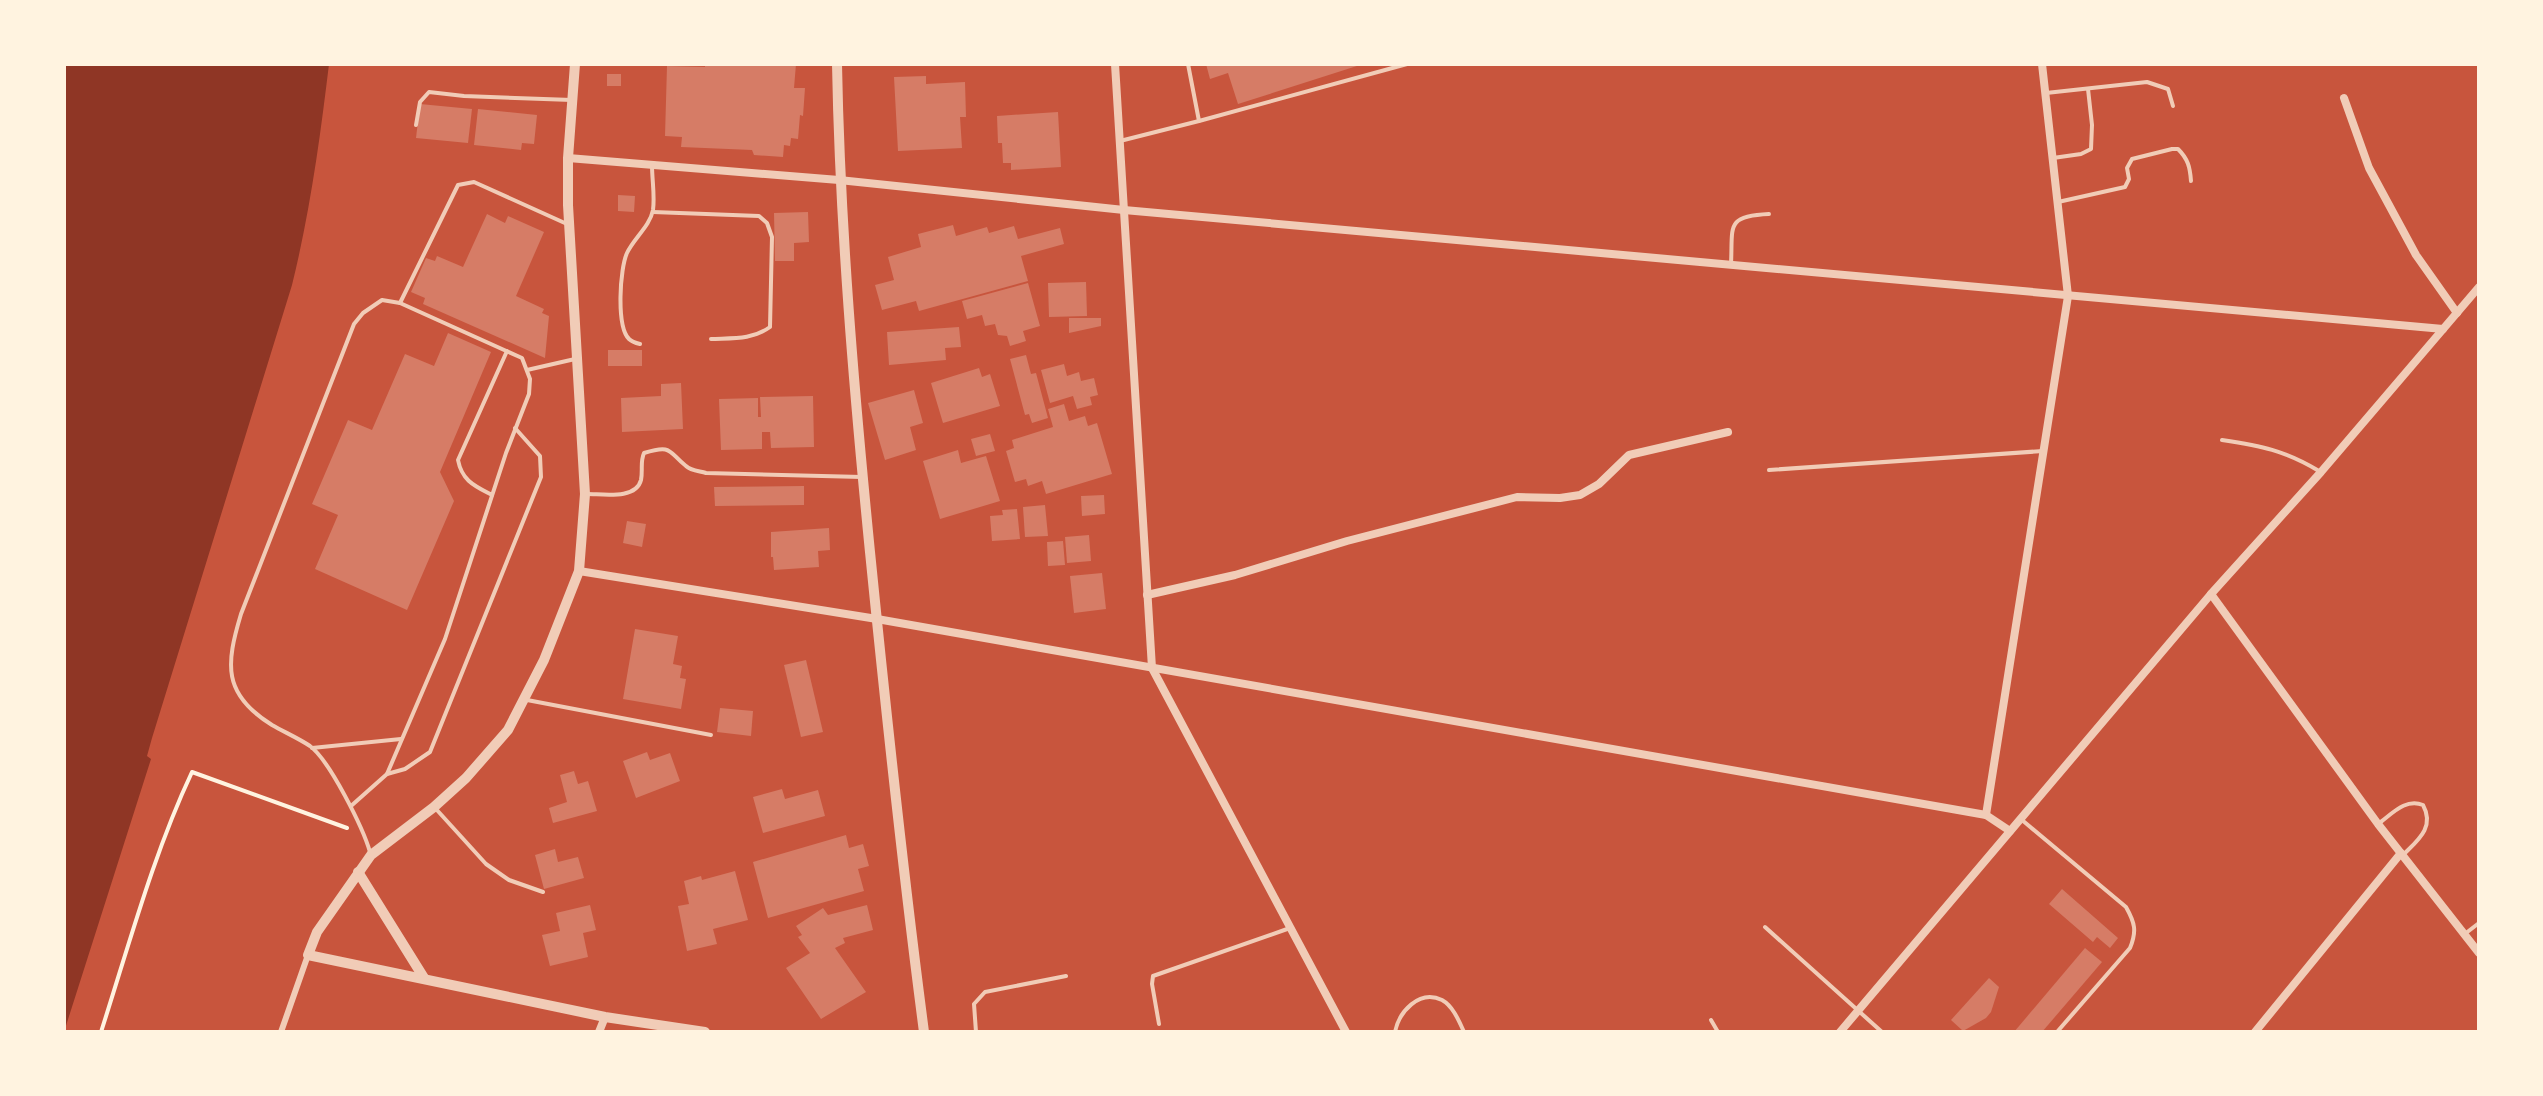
<svg xmlns="http://www.w3.org/2000/svg" width="2543" height="1096" font-family="'Varela Round',sans-serif">
<style>
.water{fill:#8f3625}
.building{fill:#d67c66}
.lines{fill:none;stroke-linecap:round;stroke-linejoin:round}
.path{stroke:#fff3e0;stroke-width:4}
.service{stroke:#f1ccb7;stroke-width:4}
.pedestrian{stroke:#f1ccb7;stroke-width:6}
.minor{stroke:#f1ccb7;stroke-width:8}
.tertiary{stroke:#f1ccb7;stroke-width:10}
</style>
<rect width="100%" height="100%" fill="#c8553d"/>
<path class="water" d="M64 64H329C320 139 310 212 292 285L152 738 147 756 151 759 64 1032Z"/>
<g class="building">
<path d="M705 64H796L794 88H805L803 116 800 115 798 139 791 138 790 146 784 145 783 157 754 155 752 150 681 147 682 137 665 136 667 66 705 67Z"/>
<path d="M1206 64H1360V65L1238 104 1228 73 1210 79Z"/>
<rect x="607" y="74" width="14" height="12"/>
<path d="M926 76V84L965 82 966 117H960L962 148 898 151 894 77Z"/>
<path d="M420 104 472 109 468 143 416 138Z"/>
<path d="M478 109 537 115 534 144 522 143 521 150 474 145Z"/>
<path d="M1058 112 1061 167 1011 170V163H1003L1002 143H998L997 116Z"/>
<path d="M618 195 635 196 634 212 618 211Z"/>
<path d="M808 212 809 242 794 243V261H775L774 213Z"/>
<path d="M487 214 505 223 508 216 544 232 516 296 544 309 542 313 549 316 545 358 423 304 425 298 411 292 426 258 435 261 437 256 463 267Z"/>
<path d="M953 225 956 236 987 227 989 233 1014 226 1018 239 1060 228 1064 244 1021 256 1028 281 919 311 916 301 882 310 875 285 894 280 888 257 921 247 918 234Z"/>
<path d="M1086 282 1087 316 1049 317 1048 283Z"/>
<path d="M1028 283 1040 326 1023 331 1026 341 1010 346 1007 336 998 335 995 324 985 326 982 315 967 319 962 301Z"/>
<path d="M1069 318H1101V326L1069 333Z"/>
<path d="M959 327 961 347 945 348 946 360 889 365 887 332Z"/>
<path d="M448 333 491 352 440 472 454 501 407 610 315 569 338 515 312 504 348 420 372 430 405 354 434 366Z"/>
<rect x="608" y="350" width="34" height="16"/>
<path d="M1026 355 1031 374 1036 373 1048 418 1032 423 1029 414 1025 415 1010 359Z"/>
<path d="M1064 364 1067 376 1079 372 1081 381 1094 378 1098 395 1090 397 1092 405 1077 409 1073 396 1050 403 1041 370Z"/>
<path d="M979 368 982 377 990 374 1000 406 943 423 931 383Z"/>
<path d="M681 383 683 429 622 432 621 398 661 396V384Z"/>
<path d="M914 390 923 423 910 427 916 450 885 460 868 403Z"/>
<path d="M813 396 814 447 771 448 770 432H762V449L721 450 719 399 758 398V417H761L760 397Z"/>
<path d="M1064 404 1069 421 1085 416 1088 426 1097 423 1112 474 1046 494 1042 481 1028 486 1026 479 1015 482 1006 451 1014 448 1012 440 1053 427 1048 409Z"/>
<path d="M990 434 995 451 976 456 971 439Z"/>
<path d="M958 450 961 463 986 456 1000 501 940 519 923 461Z"/>
<path d="M804 486V505L715 506 714 487Z"/>
<path d="M1104 495 1105 514 1082 516 1081 496Z"/>
<path d="M1045 505 1048 536 1025 537 1023 507Z"/>
<path d="M1017 509 1020 539 992 541 990 516 1003 515 1002 510Z"/>
<path d="M627 521 646 524 642 547 623 543Z"/>
<path d="M829 528 830 550 818 551 819 567 774 570 773 557H771V532Z"/>
<path d="M1089 535 1091 561 1067 563 1065 537Z"/>
<path d="M1063 541 1065 565 1048 566 1047 542Z"/>
<path d="M1102 573 1106 609 1074 613 1070 576Z"/>
<path d="M635 629 678 636 673 664 682 666 680 678 686 679 681 709 623 699Z"/>
<path d="M806 660 823 732 801 737 784 665Z"/>
<path d="M720 708 753 711 751 736 717 732Z"/>
<path d="M647 752 650 760 670 753 680 781 636 798 623 761Z"/>
<path d="M574 771 578 784 588 781 597 811 553 823 549 808 567 802 560 775Z"/>
<path d="M782 789 785 799 818 790 825 816 763 833 753 797Z"/>
<path d="M846 835 849 848 863 844 869 866 858 869 864 891 768 918 753 862Z"/>
<path d="M555 849 558 862 578 857 584 878 544 889 535 855Z"/>
<path d="M735 871 748 920 713 929 717 944 687 951 678 906 689 904 684 881 701 876 702 880Z"/>
<path d="M2062 889 2118 938 2110 948 2097 937 2093 942 2049 904Z"/>
<path d="M590 905 596 930 583 933 588 957 550 966 542 935 560 931 556 913Z"/>
<path d="M867 905 873 930 843 938 845 943 835 948 866 992 821 1019 786 968 810 953 798 937 802 935 796 926 823 908 828 915Z"/>
<path d="M2085 948 2102 962 2042 1032H2014Z"/>
<path d="M1989 978 1999 987 1991 1012 1986 1018 1963 1031 1951 1020Z"/>
</g>
<g class="lines">
<path class="path" d="M101 1032C129 945 153 855 192 772L347 828"/>
<g class="service">
<path d="M2046 93 2147 82 2168 89 2173 106"/>
<path d="M1199 121 1407 64"/>
<path d="M416 125 420 102 429 92 464 96 572 100"/>
<path d="M1120 141 1199 121 1188 64"/>
<path d="M2053 158 2081 154 2091 149 2092 125 2088 89"/>
<path d="M2058 202 2125 187 2129 179 2127 168 2132 159 2172 149H2178C2188 159 2190 167 2191 181"/>
<path d="M653 212 759 216 767 223 772 237 770 327C752 340 733 338 711 339"/>
<path d="M1731 264C1733 226 1725 216 1769 214"/>
<path d="M400 303 458 185 474 182 567 224"/>
<path d="M640 344C636 343 632 342 629 339 616 326 620 268 627 253 634 238 650 226 653 210 655 196 652 180 652 165"/>
<path d="M527 370 575 359"/>
<path d="M2222 440C2261 446 2284 450 2319 471"/>
<path d="M1769 470 2043 451"/>
<path d="M587 494C603 494 636 500 641 480 643 470 640 462 644 453 673 444 668 452 686 466 691 471 700 471 706 473L862 477"/>
<path d="M492 495C475 486 462 481 458 460L507 351"/>
<path d="M527 700 711 735"/>
<path d="M312 748 401 739"/>
<path d="M387 774 405 769 430 752 541 477 540 456 515 428"/>
<path d="M351 806 387 774 445 639 506 453 529 394 530 379 522 358 400 303 382 300 363 313 354 324 241 614C226 664 222 694 272 725 284 732 298 738 310 746 330 761 363 828 370 852"/>
<path d="M436 809 486 864 509 880 543 892"/>
<path d="M2022 820 2126 907C2135 923 2137 931 2130 948L2057 1032"/>
<path d="M2378 824C2392 814 2405 798 2423 805 2435 827 2418 840 2404 854"/>
<path d="M1765 927 1882 1032"/>
<path d="M2466 933 2479 923"/>
<path d="M1711 1020 1718 1032"/>
<path d="M1159 1024 1152 984 1153 976 1290 928"/>
<path d="M976 1032 974 1004 985 992 1066 976"/>
<path d="M1395 1032C1399 1012 1419 989 1442 1000 1453 1006 1459 1021 1464 1032"/>
</g>
<path class="pedestrian" d="M281 1032 308 955"/>
<g class="minor">
<path d="M1115 64 1152 668 1346 1032"/>
<path d="M2344 98 2369 168 2416 255 2457 313"/>
<path d="M568 158 839 180 1124 210 2443 329"/>
<path d="M579 571 877 619 1986 815"/>
<path d="M2211 594 2378 824 2479 953"/>
<path d="M1147 595 1235 575 1347 541 1517 497 1560 498 1580 495 1599 484 1629 455 1728 432"/>
<path d="M2010 831 1986 815 2068 296 2042 64"/>
<path d="M599 1032 605 1017"/>
<path d="M1840 1032 2211 594 2321 472 2479 287"/>
<path d="M2255 1032 2401 853"/>
</g>
<g class="tertiary">
<path d="M575 64 568 158V205L585 494 579 571 544 660 508 730 466 778 434 807 371 855 317 932 308 955 605 1017 705 1032"/>
<path d="M837 64C840 227 854 390 870 552 886 712 903 872 924 1032"/>
<path d="M358 872 424 978"/>
</g>
</g>
<rect width="2543" height="1096" fill="none" stroke="#fff3e0" stroke-width="132"/>
</svg>
